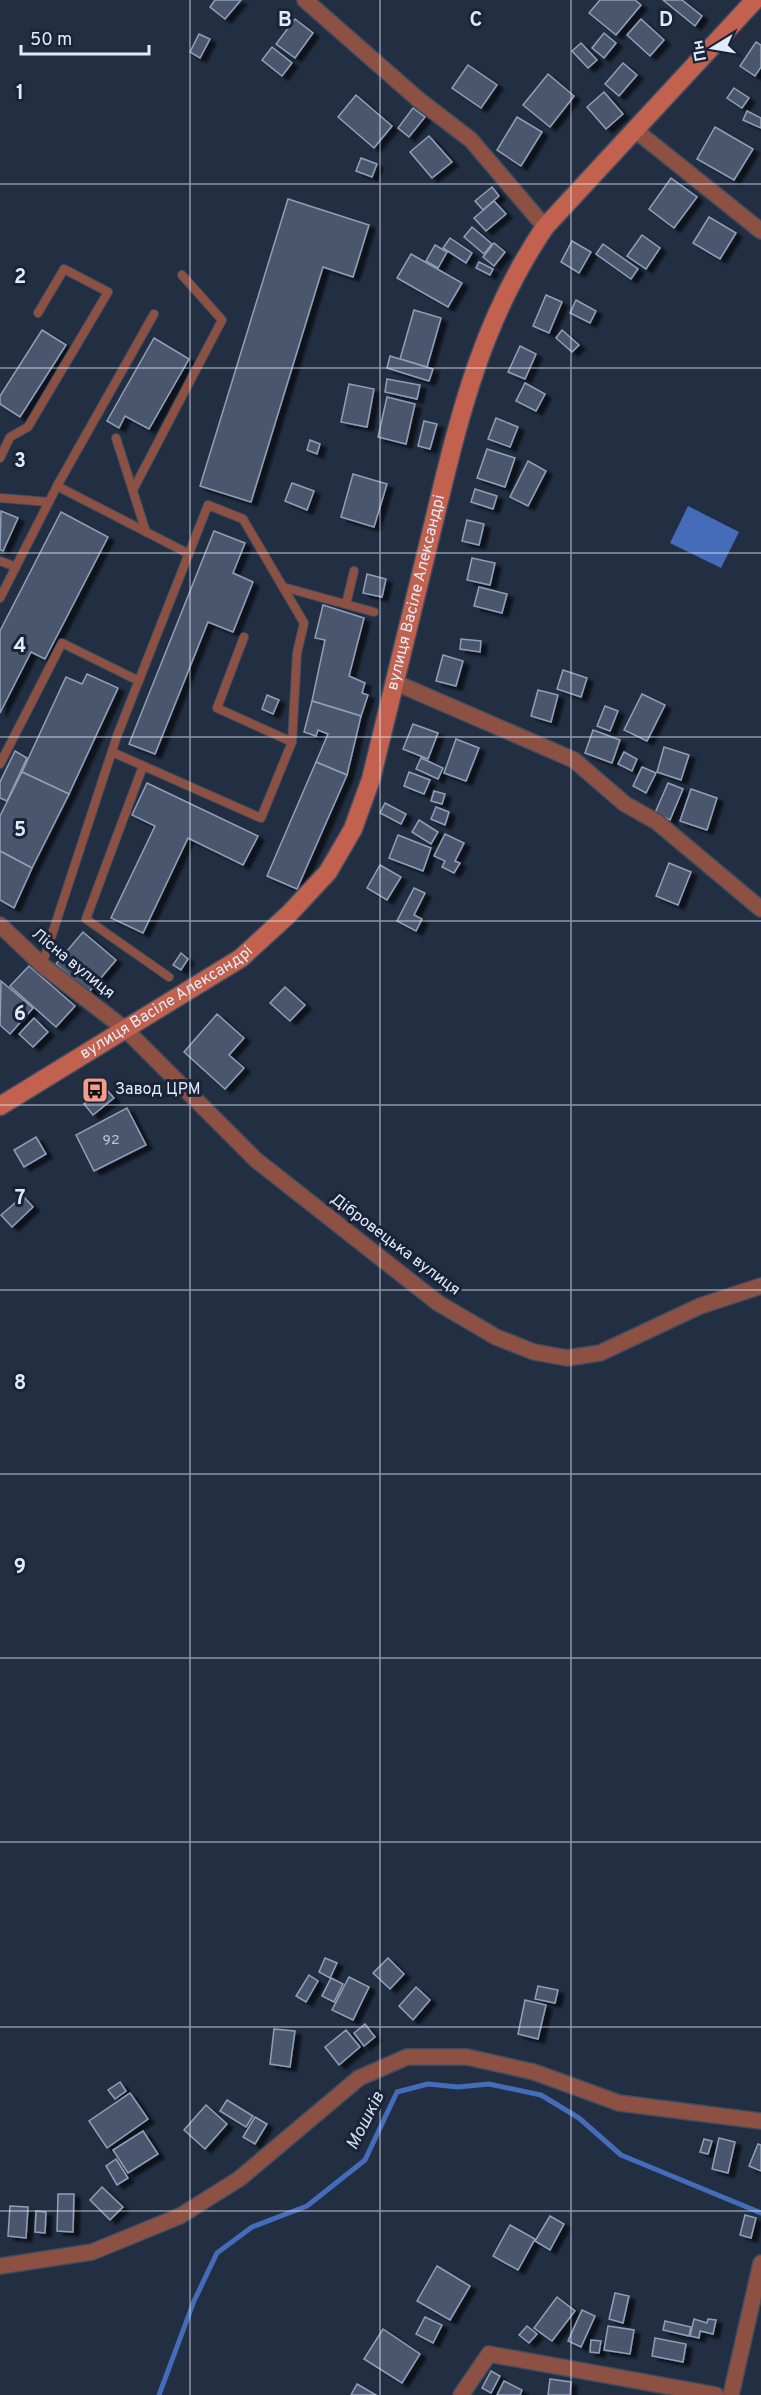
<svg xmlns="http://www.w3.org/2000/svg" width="761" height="2395" font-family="Overpass,sans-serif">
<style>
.water{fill:#446cb9}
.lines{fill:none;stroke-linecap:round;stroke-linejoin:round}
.stream{stroke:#446cb9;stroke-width:5}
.building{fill:#4a576e;stroke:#909fb8;stroke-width:1.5;filter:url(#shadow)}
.lane-casing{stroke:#414c5f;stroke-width:10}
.street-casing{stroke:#414c5f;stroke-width:18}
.secondary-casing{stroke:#414c5f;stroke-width:21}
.lane{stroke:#8d5144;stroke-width:8}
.street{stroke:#8d5144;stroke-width:15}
.secondary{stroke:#c2614e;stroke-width:18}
.grid{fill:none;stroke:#e3ebf9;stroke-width:1.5;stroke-opacity:0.55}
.labels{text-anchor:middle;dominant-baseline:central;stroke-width:6;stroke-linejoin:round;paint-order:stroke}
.number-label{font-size:14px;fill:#bdc6d6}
.street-label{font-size:16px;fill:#e3ebf9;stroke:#192438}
.poi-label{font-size:16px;fill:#e3ebf9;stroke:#192438;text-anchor:start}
.water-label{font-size:18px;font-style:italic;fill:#d2def3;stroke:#192438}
.grid-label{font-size:20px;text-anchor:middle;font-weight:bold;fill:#e3ebf9;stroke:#192438;stroke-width:6;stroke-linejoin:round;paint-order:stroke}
</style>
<defs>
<filter id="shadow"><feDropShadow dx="6" dy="4" stdDeviation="1.5" flood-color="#0009"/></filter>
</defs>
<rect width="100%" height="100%" fill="#222e42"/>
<path class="water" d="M688 506 739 532 721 568 670 543Z"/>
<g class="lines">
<path class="stream" d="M159 2395 194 2301 217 2253 252 2227 307 2206 365 2160 397 2092 428 2084 458 2087 489 2084 541 2095 579 2118 621 2155 761 2213"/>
</g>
<g class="building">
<path d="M215 0H241L225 19 210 7Z"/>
<path d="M600 0H635L641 5 616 35 589 13Z"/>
<path d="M663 0H682L702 16 695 26Z"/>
<path d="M295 19 313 33 295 58 276 44Z"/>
<path d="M641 19 664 40 650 56 627 35Z"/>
<path d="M604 33 616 43 604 58 592 48Z"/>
<path d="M199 34 210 39 200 58 190 52Z"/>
<path d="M756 42 761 45V67L755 76 740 66Z"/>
<path d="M581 43 597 60 588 68 572 51Z"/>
<path d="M272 47 292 63 282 76 262 60Z"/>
<path d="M623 63 637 75 619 96 605 84Z"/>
<path d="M468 65 497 85 481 108 452 88Z"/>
<path d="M548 74 574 96 550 127 523 105Z"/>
<path d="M734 88 749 98 742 108 727 98Z"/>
<path d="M604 92 623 114 606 129 587 107Z"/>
<path d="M356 95 392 126 374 148 338 117Z"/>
<path d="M413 108 425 117 409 137 398 128Z"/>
<path d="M747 111 761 118V128L743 120Z"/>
<path d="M517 117 542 132 521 166 497 150Z"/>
<path d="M715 127 753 149 734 180 697 159Z"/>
<path d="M429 136 452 162 432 178 410 152Z"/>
<path d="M361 158 377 164 372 177 356 171Z"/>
<path d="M671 178 697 197 674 228 649 209Z"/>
<path d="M492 187 499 196 483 210 475 201Z"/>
<path d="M288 199 369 225 353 277 323 267 251 502 200 486Z"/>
<path d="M494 201 506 214 486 231 474 218Z"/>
<path d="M709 217 736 233 720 259 693 243Z"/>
<path d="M472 227 492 244 484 254 464 237Z"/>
<path d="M642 235 660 248 646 269 627 256Z"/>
<path d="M450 238 472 253 466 263 443 248Z"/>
<path d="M572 241 591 252 579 273 561 262Z"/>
<path d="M494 243 505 252 494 266 483 257Z"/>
<path d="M603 244 638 269 631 279 596 254Z"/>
<path d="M435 245 447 252 438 268 426 261Z"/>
<path d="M411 254 462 283 448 307 397 278Z"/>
<path d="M479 262 493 269 490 275 476 268Z"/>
<path d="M546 295 562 302 549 333 533 326Z"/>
<path d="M576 300 596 311 590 323 570 313Z"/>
<path d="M414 310 441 318 427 367 400 359Z"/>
<path d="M42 330 66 345 20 417 0 404V396Z"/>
<path d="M562 330 579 345 572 352 556 338Z"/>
<path d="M154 338 189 359 149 429 125 416 119 428 107 421Z"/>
<path d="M520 346 536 354 525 379 508 372Z"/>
<path d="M390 356 433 369 429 381 387 368Z"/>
<path d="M387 379 420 385 417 399 385 392Z"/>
<path d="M525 383 545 394 536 411 516 401Z"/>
<path d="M349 384 374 389 367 427 341 422Z"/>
<path d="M387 397 415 404 406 444 378 437Z"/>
<path d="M496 418 518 427 510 447 488 439Z"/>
<path d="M424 421 437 424 430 449 418 446Z"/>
<path d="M310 440 320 444 317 454 307 450Z"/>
<path d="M487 449 515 458 505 487 477 478Z"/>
<path d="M528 461 546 471 528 506 510 497Z"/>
<path d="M353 474 387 484 374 527 341 517Z"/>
<path d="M292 483 314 491 307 510 285 501Z"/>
<path d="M475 489 497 496 493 509 471 502Z"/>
<path d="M1 511 18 518 3 551 0 550Z"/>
<path d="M61 512 108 537 45 659 31 652 0 713V631Z"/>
<path d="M467 520 484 524 479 545 462 541Z"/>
<path d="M214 531 245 543 233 573 253 582 233 632 208 622 155 754 129 744Z"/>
<path d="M472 558 495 563 490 585 467 580Z"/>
<path d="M367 574 386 579 382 597 363 593Z"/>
<path d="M479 587 507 594 502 613 474 606Z"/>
<path d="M323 605 364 618 349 676 365 683 362 693 368 695 361 716 312 701 325 640 315 638Z"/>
<path d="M461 639 481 641 480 652 460 649Z"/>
<path d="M443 655 463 661 456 686 436 681Z"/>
<path d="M563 670 587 678 581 697 557 689Z"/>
<path d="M87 674 118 688 69 794 22 772 66 677 82 684Z"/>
<path d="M538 690 558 695 551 722 531 716Z"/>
<path d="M642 694 665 705 647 741 624 730Z"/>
<path d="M267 695 279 700 273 714 262 709Z"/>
<path d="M312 701 361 716 347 775 316 762 328 734 318 730 316 736 304 732Z"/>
<path d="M605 706 618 711 610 731 597 726Z"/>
<path d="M413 724 438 733 428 759 403 749Z"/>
<path d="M593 730 620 740 612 763 585 753Z"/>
<path d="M456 739 479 748 466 781 444 773Z"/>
<path d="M664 747 689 755 681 780 657 772Z"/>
<path d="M15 751 27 758 7 801 0 798V782Z"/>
<path d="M624 752 637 759 632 771 618 764Z"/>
<path d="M421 758 443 768 438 779 416 769Z"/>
<path d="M316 762 347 775 297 889 267 876Z"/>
<path d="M642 767 656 773 646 793 633 786Z"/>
<path d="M22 772 69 794 32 868 0 851V816Z"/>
<path d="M409 772 430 780 424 794 404 786Z"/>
<path d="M147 783 258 836 243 865 188 838 143 933 111 918 155 826 132 815Z"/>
<path d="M668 783 683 789 670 820 655 813Z"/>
<path d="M691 789 717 798 707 830 680 821Z"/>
<path d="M434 791 445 794 442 804 431 801Z"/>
<path d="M385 803 406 814 401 824 380 813Z"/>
<path d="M436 807 449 812 445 825 431 819Z"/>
<path d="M419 820 438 832 431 844 412 832Z"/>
<path d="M445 834 464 843 455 861 460 863 454 873 442 867 445 861 434 856Z"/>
<path d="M398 835 431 848 423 871 389 858Z"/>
<path d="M0 851 32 868 14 908 0 900Z"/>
<path d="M669 863 691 872 678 905 656 896Z"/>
<path d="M380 865 401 877 387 900 367 888Z"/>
<path d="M414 888 425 893 414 915 422 919 416 931 397 921Z"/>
<path d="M83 932 116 960 89 992 56 964Z"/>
<path d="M181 953 188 959 181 970 173 965Z"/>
<path d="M29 966 75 1006 56 1027 10 986Z"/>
<path d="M1 981 33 1008 10 1034 0 1025Z"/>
<path d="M285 987 305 1005 290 1021 270 1003Z"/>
<path d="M217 1014 244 1038 229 1055 244 1068 225 1089 184 1052Z"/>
<path d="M34 1018 48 1032 33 1047 19 1034Z"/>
<path d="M105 1088 114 1098 93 1115 84 1104Z"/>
<path d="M127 1108 146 1145 94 1171 76 1135Z"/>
<path d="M36 1137 46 1154 24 1167 14 1150Z"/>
<path d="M23 1196 33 1207 12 1227 1 1215Z"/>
<path d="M325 1958 337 1963 330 1978 319 1972Z"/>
<path d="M388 1958 404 1974 390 1989 373 1973Z"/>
<path d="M309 1975 318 1981 306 2002 296 1996Z"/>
<path d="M349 1977 369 1987 353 2020 332 2010Z"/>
<path d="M331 1978 343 1984 334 2002 322 1996Z"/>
<path d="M538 1986 558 1990 555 2003 535 1999Z"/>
<path d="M416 1987 430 2000 413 2020 399 2006Z"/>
<path d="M525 2000 546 2005 538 2039 518 2034Z"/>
<path d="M365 2024 375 2037 364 2046 354 2033Z"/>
<path d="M274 2029 295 2031 290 2067 270 2064Z"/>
<path d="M346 2030 360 2047 339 2065 325 2047Z"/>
<path d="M120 2082 126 2091 115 2099 108 2090Z"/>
<path d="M130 2093 148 2119 107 2148 89 2121Z"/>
<path d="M227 2100 253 2116 246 2127 220 2111Z"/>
<path d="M206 2105 227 2124 205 2149 184 2130Z"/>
<path d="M255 2117 267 2124 255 2144 243 2137Z"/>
<path d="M143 2131 158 2154 128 2173 113 2150Z"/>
<path d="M719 2138 735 2142 728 2173 712 2169Z"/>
<path d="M704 2139 712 2141 708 2154 700 2152Z"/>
<path d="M758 2144 761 2145V2171L749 2166Z"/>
<path d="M116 2159 128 2178 117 2185 106 2166Z"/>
<path d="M102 2187 123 2207 110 2220 90 2200Z"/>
<path d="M58 2194H74L73 2232 57 2231Z"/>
<path d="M10 2206 28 2207 26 2238 8 2236Z"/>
<path d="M36 2211 46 2212 45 2233 35 2232Z"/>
<path d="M745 2215 756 2218 751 2238 740 2235Z"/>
<path d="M550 2216 564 2224 550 2250 535 2241Z"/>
<path d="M510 2225 535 2239 518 2270 493 2256Z"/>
<path d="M437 2266 470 2286 450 2320 417 2301Z"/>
<path d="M615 2293 629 2296 623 2323 609 2319Z"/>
<path d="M557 2297 575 2311 552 2341 534 2328Z"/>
<path d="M582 2310 595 2316 581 2347 568 2341Z"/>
<path d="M425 2317 442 2325 433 2343 416 2334Z"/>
<path d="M694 2319 707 2323 708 2319 716 2320 713 2334 700 2331 699 2338 690 2336Z"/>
<path d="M665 2321 691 2327 689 2336 663 2330Z"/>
<path d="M527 2326 537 2334 529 2343 519 2335Z"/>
<path d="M608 2326 634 2330 630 2354 604 2350Z"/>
<path d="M383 2329 420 2354 402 2383 364 2359Z"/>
<path d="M655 2338 686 2344 683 2362 652 2356Z"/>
<path d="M591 2340 601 2341 599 2353 590 2352Z"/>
<path d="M491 2371 500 2376 491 2393 482 2388Z"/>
<path d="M550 2379 571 2382 570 2395H548Z"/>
<path d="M504 2381 522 2390 520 2395H497Z"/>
<path d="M357 2384 376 2395H351Z"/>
</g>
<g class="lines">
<defs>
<g id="lane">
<path d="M116 438 146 532"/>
<path d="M0 458 10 437 28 427 108 292 64 269 38 313"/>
<path d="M57 486 154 314"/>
<path d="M133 490 222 320 182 275"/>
<path d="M0 498 49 502"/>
<path d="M0 561 16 567"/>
<path d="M283 587 374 612"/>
<path d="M0 598 57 486 189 554"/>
<path d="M346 604 354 571"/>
<path d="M112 752 261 818 292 742"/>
<path d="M0 764 62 643 139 681"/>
<path d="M143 766 86 919 169 977"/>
<path d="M42 965 117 736 208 505 243 519 304 623 297 653 292 742 217 708 244 637"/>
</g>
<g id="street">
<path d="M305 0 419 100 471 140 545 227"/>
<path d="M635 130 761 231"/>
<path d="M394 682 574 760 625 804 657 822 761 909"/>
<path d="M0 925 42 965 125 1029 256 1160 438 1303 496 1337 534 1352 567 1358 600 1353 700 1306 761 1286"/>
<path d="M0 2266 92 2252 180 2216 239 2179 359 2078 407 2057H467L534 2072 619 2103 761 2121"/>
<path d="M461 2395 489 2354 716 2395"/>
<path d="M731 2395 761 2263"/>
</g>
<g id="secondary">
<path id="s1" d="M0 1106 241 958 289 914 328 872 353 829 371 779C389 703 409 626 427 550 456 432 476 329 545 227L755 0"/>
</g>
</defs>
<use href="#lane" class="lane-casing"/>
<use href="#street" class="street-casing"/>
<use href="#secondary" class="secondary-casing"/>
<use href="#lane" class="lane"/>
<use href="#street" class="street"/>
<use href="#secondary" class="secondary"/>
</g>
<path class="grid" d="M190 0V2395M380 0V2395M571 0V2395M0 184H761M0 368H761M0 553H761M0 737H761M0 921H761M0 1105H761M0 1290H761M0 1474H761M0 1658H761M0 1842H761M0 2027H761M0 2211H761"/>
<defs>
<symbol id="bus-square" viewBox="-11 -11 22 22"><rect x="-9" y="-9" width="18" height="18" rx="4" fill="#f49d8b" stroke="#192438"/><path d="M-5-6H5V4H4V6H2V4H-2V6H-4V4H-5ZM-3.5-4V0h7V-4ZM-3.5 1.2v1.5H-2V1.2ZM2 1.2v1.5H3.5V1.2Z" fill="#111"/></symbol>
</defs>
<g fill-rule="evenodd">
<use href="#bus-square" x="80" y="1075" width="30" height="30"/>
</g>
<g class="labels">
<g class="number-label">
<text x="111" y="1140">92</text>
</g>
<g class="street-label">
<text stroke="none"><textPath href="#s1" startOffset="700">вулиця Васіле Александрі</textPath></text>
<text transform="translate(73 964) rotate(39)">Лісна вулиця</text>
<text stroke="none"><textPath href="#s1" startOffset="196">вулиця Васіле Александрі</textPath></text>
<text transform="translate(395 1245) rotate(37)">Дібровецька вулиця</text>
</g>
<g class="poi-label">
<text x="115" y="1090">Завод ЦРМ</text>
</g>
<g class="water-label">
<text transform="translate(366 2121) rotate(-63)">Мошків</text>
</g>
</g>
<g class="grid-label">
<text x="285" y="26">B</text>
<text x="476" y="26">C</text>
<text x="666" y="26">D</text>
<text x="20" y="99">1</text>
<text x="20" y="283">2</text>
<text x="20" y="467">3</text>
<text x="20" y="652">4</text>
<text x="20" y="836">5</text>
<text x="20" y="1020">6</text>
<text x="20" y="1204">7</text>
<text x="20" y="1389">8</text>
<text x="20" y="1573">9</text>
</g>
<g transform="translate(713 48) rotate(259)" stroke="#192438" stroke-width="4.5" paint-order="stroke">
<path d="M0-4.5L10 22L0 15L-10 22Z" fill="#e3ebf9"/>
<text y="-9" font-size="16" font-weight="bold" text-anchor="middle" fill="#e3ebf9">Пн</text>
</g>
<path d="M21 45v9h128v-9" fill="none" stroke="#e3ebf9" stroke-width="3"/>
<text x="30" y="45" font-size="18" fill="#e3ebf9" stroke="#192438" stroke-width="4.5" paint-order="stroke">50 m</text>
</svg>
